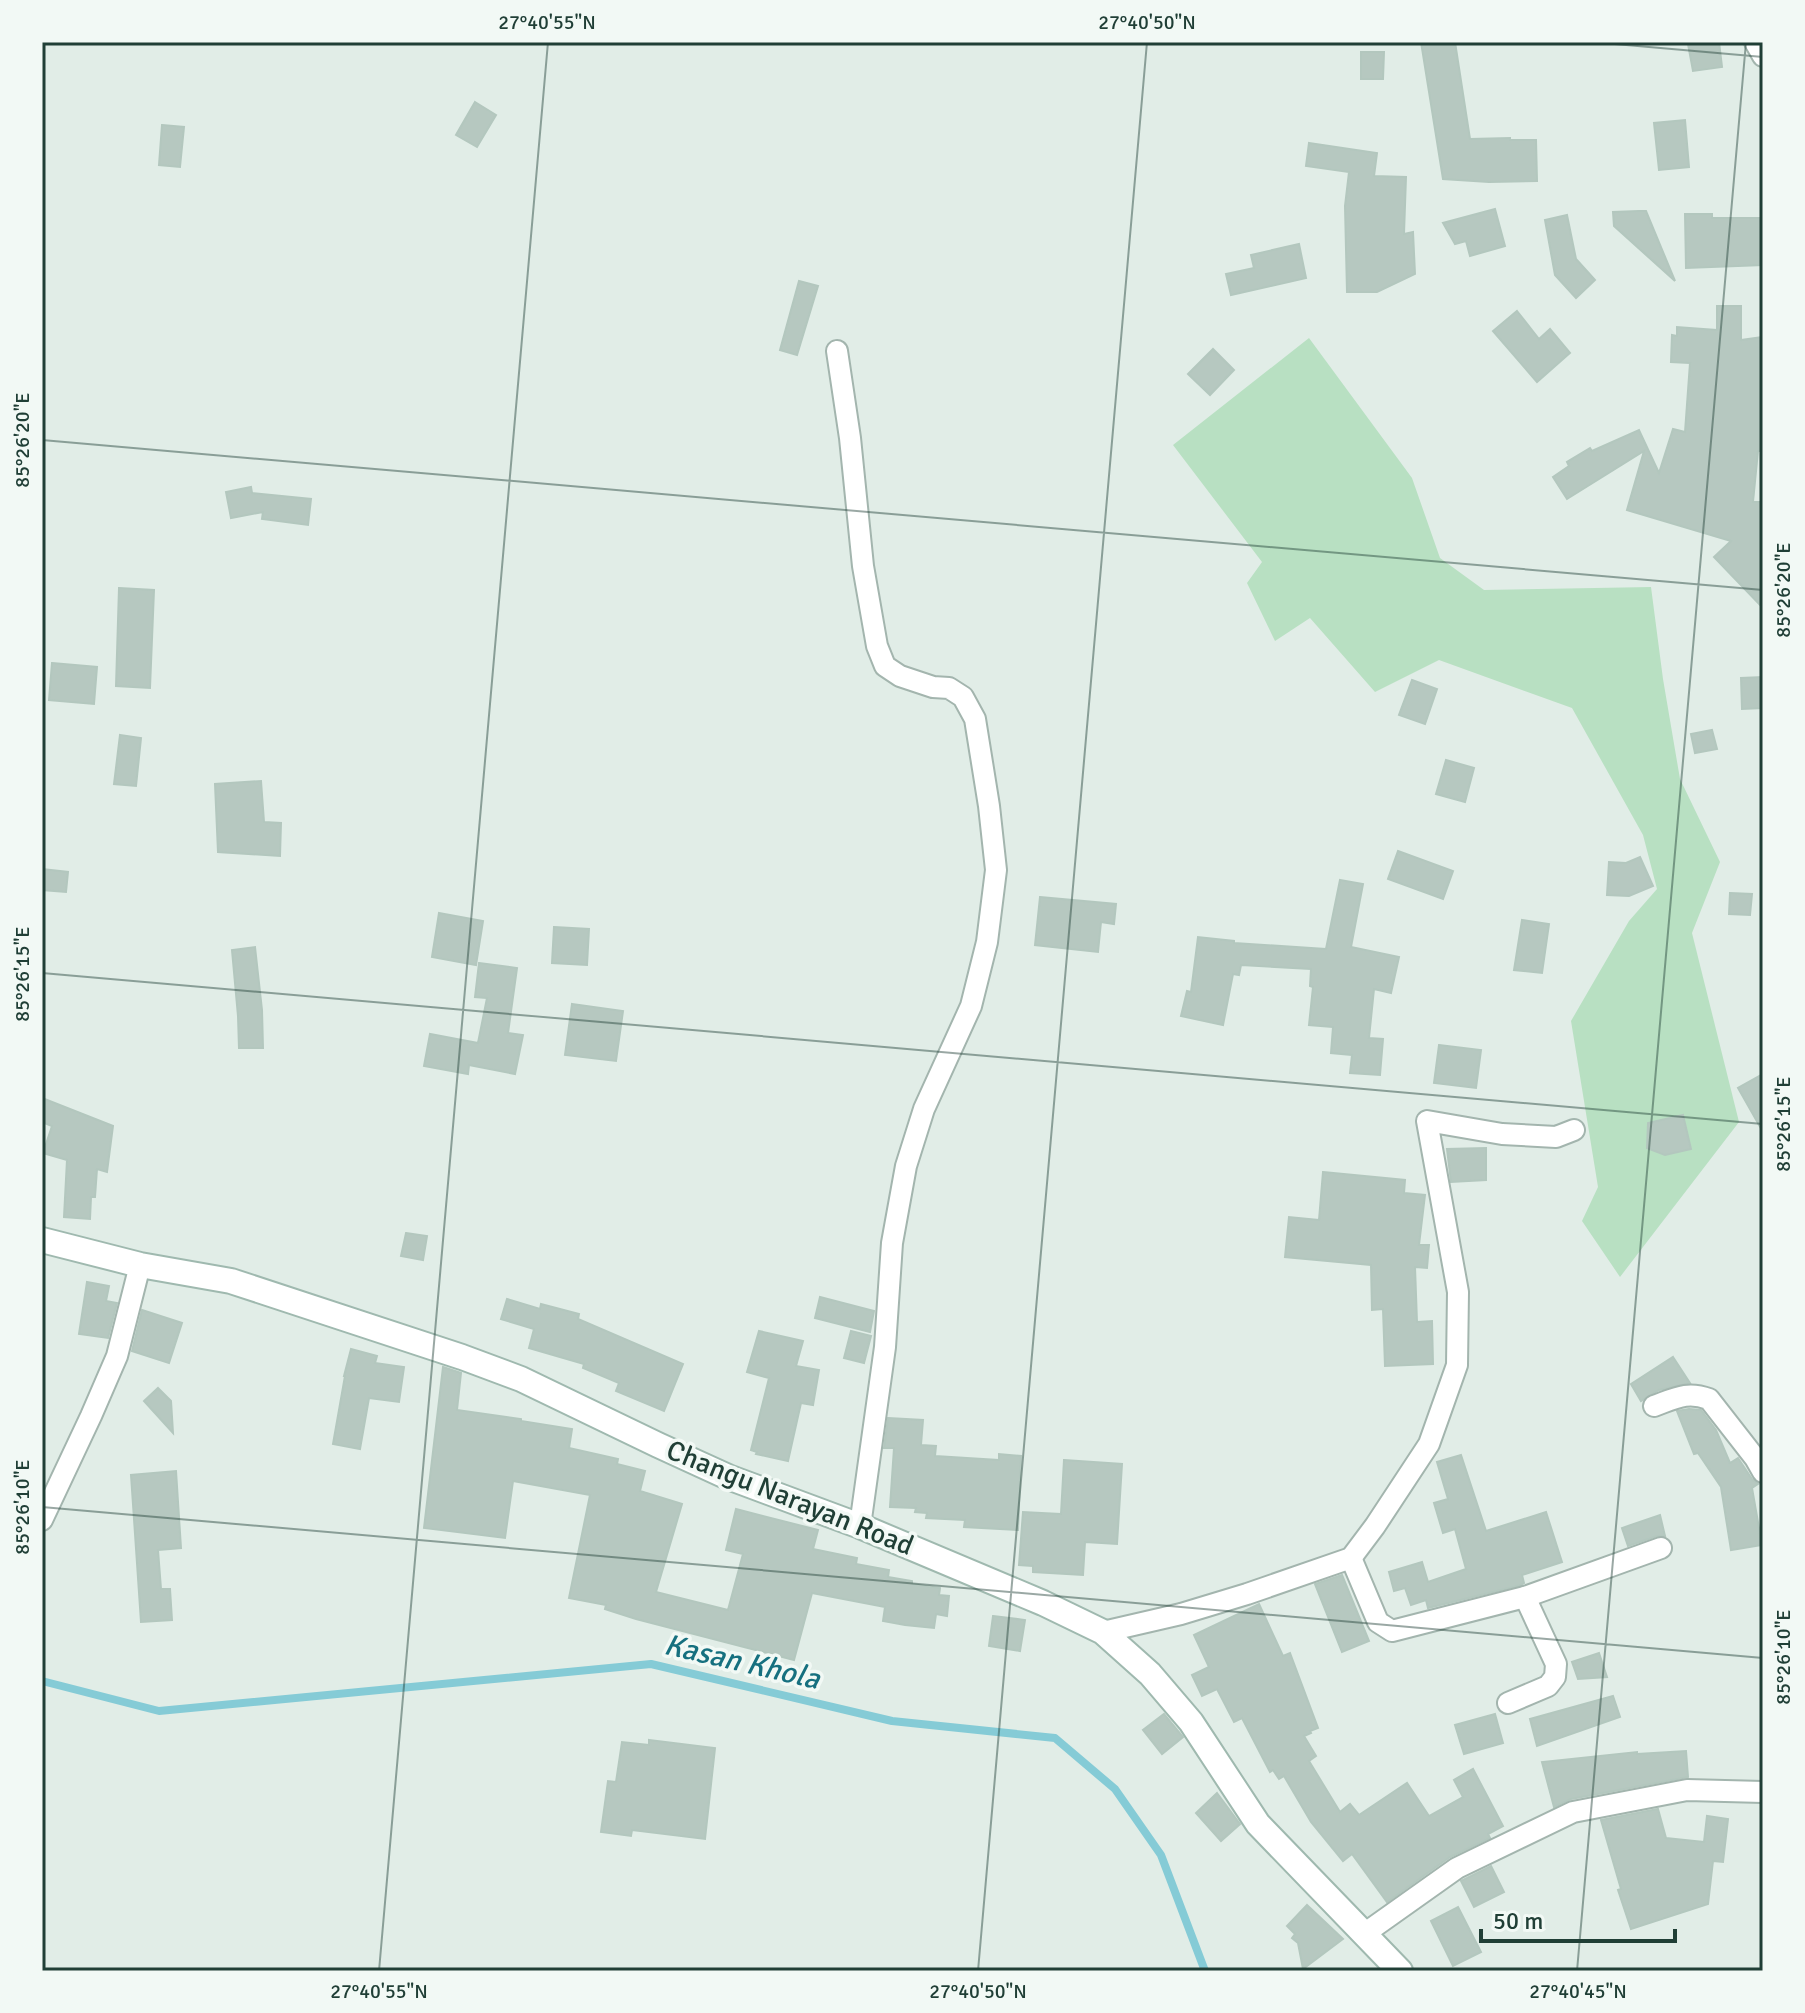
<svg xmlns="http://www.w3.org/2000/svg" width="1805" height="2013" font-family="Signika,sans-serif">
<style>
.green{fill:#b8e0c2}
.lines{fill:none;stroke-linecap:round;stroke-linejoin:round}
.stream{stroke:#85cbd6;stroke-width:8}
.building{fill:#b6c8c0;stroke:#b3c7be;stroke-width:2}
.street-casing{stroke:#a3b5ae;stroke-width:24}
.secondary-casing{stroke:#9fb9af;stroke-width:28}
.street{stroke:#fff;stroke-width:20}
.secondary{stroke:#fff;stroke-width:24}
.ticks{fill:none;stroke:#203f36;stroke-width:2;stroke-opacity:0.45}
.labels{text-anchor:middle;dominant-baseline:central;stroke-width:7;stroke-linejoin:round;paint-order:stroke}
.street-label{font-size:28px;fill:#203f36;stroke:#f2f9f5}
.water-label{font-size:30px;font-style:italic;fill:#16707f;stroke:#f2f9f5}
.neatline{fill:none;stroke:#203f36;stroke-width:3}
.ticks-label{font-size:20px;text-anchor:middle;fill:#203f36}
</style>
<rect width="100%" height="100%" fill="#e1ede7"/>
<path class="green" d="M1309 338 1412 478 1440 558 1484 590 1651 587 1663 679 1680 779 1720 862 1692 933 1739 1122 1620 1277 1582 1221 1598 1187 1571 1021 1629 921 1657 889 1643 835 1572 708 1439 660 1375 692 1310 618 1275 641 1247 583 1262 562 1173 445Z"/>
<g class="lines">
<path class="stream" d="M42 1681 159 1711 651 1664 892 1721 1055 1738 1115 1789 1161 1855 1205 1971"/>
</g>
<g class="building">
<path d="M1421 42H1455L1470 139 1510 138V140H1536L1537 181 1489 182 1443 179Z"/>
<path d="M1702 42H1719L1722 67 1693 71 1688 44Z"/>
<path d="M1361 52H1384L1383 79H1361Z"/>
<path d="M475 102 496 115 477 147 456 135Z"/>
<path d="M1685 120 1689 167 1659 170 1654 123Z"/>
<path d="M162 125 184 127 180 167 159 165Z"/>
<path d="M1309 143 1377 153 1374 176 1406 177 1404 234 1413 232 1415 274 1377 292H1347L1345 206 1349 172 1306 166Z"/>
<path d="M1495 209 1505 246 1470 256 1466 241 1455 244 1443 223Z"/>
<path d="M1639 211H1646L1675 281 1614 226 1613 212Z"/>
<path d="M1685 214H1712V218H1763V265L1686 268Z"/>
<path d="M1567 215 1576 259 1595 280 1576 298 1555 275 1545 220Z"/>
<path d="M1299 244 1306 278 1231 295 1226 274 1254 268 1251 255Z"/>
<path d="M799 281 818 286 797 355 780 350Z"/>
<path d="M1717 306H1741V340L1763 337V451H1758L1753 502H1763V608L1714 557 1731 541 1627 510 1644 451 1567 499 1553 477 1569 466 1567 462 1590 448 1592 451 1639 430 1659 473 1673 429 1685 432 1690 363 1671 362 1672 335 1677 336V327L1717 330Z"/>
<path d="M1517 311 1539 339 1550 329 1570 353 1537 382 1493 331Z"/>
<path d="M1213 349 1234 370 1210 395 1188 374Z"/>
<path d="M251 487 252 493 311 499 308 525 262 519 263 512 231 518 226 492Z"/>
<path d="M119 588 154 590 150 688 116 686Z"/>
<path d="M52 663 97 667 94 704 49 700Z"/>
<path d="M1763 677V708L1742 709 1741 678Z"/>
<path d="M1412 680 1437 689 1425 724 1399 715Z"/>
<path d="M1712 730 1717 749 1695 753 1691 734Z"/>
<path d="M120 735 141 738 136 786 114 784Z"/>
<path d="M1446 760 1474 768 1465 802 1436 794Z"/>
<path d="M261 781 264 822 281 823 280 856 218 852 215 784Z"/>
<path d="M1398 851 1453 871 1443 899 1388 879Z"/>
<path d="M1640 857 1653 886 1629 896 1607 895 1609 862 1626 863Z"/>
<path d="M42 869 68 872 66 892 42 890Z"/>
<path d="M1340 880 1363 884 1351 947 1399 957 1391 993 1374 989 1369 1038 1383 1039 1380 1075 1350 1073 1352 1055 1331 1053 1333 1027 1309 1025 1313 987 1310 986 1311 969 1241 965 1239 975 1233 974 1223 1025 1181 1016 1187 991 1191 992 1198 937 1234 941V943L1326 949Z"/>
<path d="M1730 893 1752 894 1750 915 1729 914Z"/>
<path d="M1040 897 1116 904 1114 924 1101 922 1098 952 1035 945Z"/>
<path d="M439 913 483 921 476 965 432 957Z"/>
<path d="M1522 920 1549 924 1542 973 1514 970Z"/>
<path d="M554 927 589 929 587 965 552 963Z"/>
<path d="M255 947 262 1010 263 1048H239L238 1016 232 950Z"/>
<path d="M479 963 517 968 508 1033 523 1035 515 1074 469 1065 468 1074 424 1066 430 1034 478 1043 487 998 475 997Z"/>
<path d="M572 1004 623 1011 616 1061 565 1055Z"/>
<path d="M1439 1045 1481 1050 1476 1088 1434 1083Z"/>
<path d="M1763 1074V1132L1738 1088Z"/>
<path d="M42 1098 113 1126 107 1172 97 1169 95 1197H91L90 1219 64 1217 67 1160 43 1153 52 1126 42 1122Z"/>
<path d="M1683 1115 1691 1149 1665 1155 1647 1148 1648 1123Z"/>
<path d="M1486 1148V1180L1451 1182 1447 1149Z"/>
<path d="M1323 1172 1405 1180 1404 1193 1425 1195 1419 1245H1429L1427 1268 1415 1267 1417 1322 1432 1321 1433 1364 1385 1366 1383 1309 1372 1310 1371 1265 1285 1257 1289 1217 1319 1220Z"/>
<path d="M406 1233 427 1236 423 1260 401 1256Z"/>
<path d="M87 1282 109 1286 106 1301 117 1303 108 1338 79 1334Z"/>
<path d="M820 1297 874 1311 870 1332 815 1318Z"/>
<path d="M507 1299 540 1309 541 1304 579 1314 578 1319 683 1364 664 1411 616 1391 619 1383 583 1368 584 1364 529 1348 534 1329 501 1319Z"/>
<path d="M142 1310 182 1323 169 1363 132 1351Z"/>
<path d="M759 1331 803 1341 796 1366 819 1370 813 1405 801 1403 788 1461 756 1454 757 1452 751 1450 769 1378 747 1372Z"/>
<path d="M851 1331 871 1336 864 1363 844 1358Z"/>
<path d="M351 1349 377 1356 375 1363 404 1367 399 1402 369 1398 360 1449 333 1444 345 1376H344Z"/>
<path d="M1673 1357 1690 1383 1659 1390 1641 1401 1631 1384Z"/>
<path d="M443 1367 461 1373 457 1410 521 1419V1421L572 1429 569 1448 618 1459 617 1464 645 1471 640 1491 682 1504 656 1592 728 1610 743 1554 726 1550 736 1509 818 1530 813 1549 857 1558 856 1564 889 1570 888 1577 912 1581V1584L940 1588 939 1595 949 1596 947 1616 936 1614 934 1628 905 1625 883 1621 885 1607 812 1593 794 1660 636 1619 605 1609 606 1605 569 1598 590 1495 513 1481 505 1538 424 1528Z"/>
<path d="M158 1388 171 1401 173 1433 144 1401Z"/>
<path d="M1689 1409 1701 1410 1716 1430 1730 1463 1738 1458 1752 1479 1758 1484 1752 1488 1762 1545 1731 1550 1721 1487 1698 1453 1694 1454 1677 1411Z"/>
<path d="M888 1418 923 1420 921 1445 936 1446 935 1456 999 1460V1454L1021 1456 1018 1530 964 1527 965 1520 926 1518 927 1513 915 1512 916 1508 890 1507 894 1448H884Z"/>
<path d="M1461 1455 1486 1531 1546 1512 1562 1562 1522 1575 1524 1583 1521 1585 1428 1608 1426 1600 1411 1605 1405 1588 1394 1591 1389 1572 1422 1562 1428 1582 1466 1569 1455 1529 1443 1533 1434 1503 1448 1499 1437 1462Z"/>
<path d="M1064 1460 1122 1464 1117 1544 1085 1542 1083 1575 1033 1572V1566L1019 1565 1023 1512 1061 1514Z"/>
<path d="M176 1471 181 1548 158 1550 161 1589H170L172 1620 141 1622 131 1475Z"/>
<path d="M1660 1515 1665 1536H1657L1628 1546 1622 1528Z"/>
<path d="M1342 1575 1369 1641 1342 1652 1315 1584Z"/>
<path d="M1259 1604 1283 1656 1290 1653 1318 1728 1310 1731 1311 1733 1304 1736 1316 1756 1309 1761 1340 1812 1350 1804 1359 1815 1407 1783 1429 1816 1463 1797 1454 1780 1473 1769 1503 1826 1488 1834 1490 1838 1450 1857 1387 1902 1352 1854 1343 1861 1311 1822 1284 1776 1279 1779 1273 1770 1270 1772 1242 1718 1234 1722 1217 1689 1202 1696 1192 1675 1209 1667 1194 1635Z"/>
<path d="M993 1616 1025 1620 1020 1651 989 1646Z"/>
<path d="M1599 1653 1607 1677 1578 1679 1572 1662Z"/>
<path d="M1613 1696 1620 1717 1537 1746 1530 1719Z"/>
<path d="M1164 1714 1183 1737 1162 1754 1143 1730Z"/>
<path d="M1495 1714 1503 1743 1464 1754 1455 1725Z"/>
<path d="M649 1740 715 1748 705 1839 632 1830 631 1836 601 1832 608 1781 616 1782 622 1742 649 1745Z"/>
<path d="M1686 1751 1688 1777 1571 1799 1554 1807 1542 1762 1637 1752V1754Z"/>
<path d="M1217 1793 1240 1824 1221 1841 1196 1813Z"/>
<path d="M1658 1809 1666 1838 1704 1842 1707 1816 1728 1819 1723 1862 1713 1861 1708 1904 1631 1929 1618 1890 1621 1889 1601 1820Z"/>
<path d="M1491 1866 1504 1892 1474 1907 1461 1881Z"/>
<path d="M1307 1905 1343 1939 1303 1969 1298 1943 1292 1938 1295 1934 1287 1926Z"/>
<path d="M1458 1907 1481 1952 1453 1966 1431 1921Z"/>
</g>
<g class="lines">
<defs>
<g id="street">
<path d="M1755 42 1763 56"/>
<path d="M837 351 850 438 863 566 877 646 885 666 900 676 933 687 949 688 963 697 975 719 989 806 996 870 987 942 971 1006 924 1109 906 1166 892 1243 885 1347 860 1526"/>
<path d="M1654 1406C1676 1398 1687 1391 1709 1399L1755 1458 1763 1472"/>
<path d="M42 1520 91 1416 117 1356 140 1265"/>
<path d="M1351 1558 1378 1622 1392 1631 1525 1597 1661 1548"/>
<path d="M1103 1632 1181 1614 1247 1594 1351 1558 1375 1526 1429 1444 1457 1365 1458 1292 1427 1121 1502 1134 1556 1137 1574 1130"/>
<path d="M1508 1703 1548 1686 1555 1677 1556 1664 1525 1597"/>
<path d="M1364 1934 1457 1868 1573 1812 1687 1790 1763 1792"/>
</g>
<path id="secondary" d="M42 1240 140 1265 231 1281 462 1357 521 1379 658 1445 728 1477 860 1526 1043 1603 1103 1632 1150 1674 1191 1722 1258 1824 1400 1971"/>
</defs>
<use href="#street" class="street-casing"/>
<use href="#secondary" class="secondary-casing"/>
<use href="#street" class="street"/>
<use href="#secondary" class="secondary"/>
</g>
<path class="ticks" d="M1592 42 1763 57M42 440 1763 590M42 973 1763 1124M42 1507 1763 1658M379 1971 548 42M978 1971 1147 42M1577 1971 1746 42"/>
<g class="labels">
<g class="street-label">
<text transform="translate(790 1498) rotate(22)">Changu Narayan Road</text>
</g>
<g class="water-label">
<text transform="translate(742 1662) rotate(13)">Kasan Khola</text>
</g>
</g>
<rect width="1805" height="2013" fill="none" stroke="#f2f9f5" stroke-width="88"/>
<path d="M1481 1929v12h194v-12" fill="none" stroke="#203f36" stroke-width="4"/>
<text x="1493" y="1929" font-size="24" fill="#203f36" stroke="#f2f9f5" stroke-width="6" paint-order="stroke">50 m</text>
<rect x="44" y="44" width="1717" height="1925" class="neatline"/>
<g class="ticks-label">
<text x="547" y="29">27°40'55"N</text>
<text x="1147" y="29">27°40'50"N</text>
<text transform="translate(22 440) rotate(-90)" y="7">85°26'20"E</text>
<text transform="translate(1783 590) rotate(-90)" y="7">85°26'20"E</text>
<text transform="translate(22 974) rotate(-90)" y="7">85°26'15"E</text>
<text transform="translate(1783 1124) rotate(-90)" y="7">85°26'15"E</text>
<text transform="translate(22 1507) rotate(-90)" y="7">85°26'10"E</text>
<text transform="translate(1783 1657) rotate(-90)" y="7">85°26'10"E</text>
<text x="379" y="1998">27°40'55"N</text>
<text x="978" y="1998">27°40'50"N</text>
<text x="1578" y="1998">27°40'45"N</text>
</g>
</svg>
